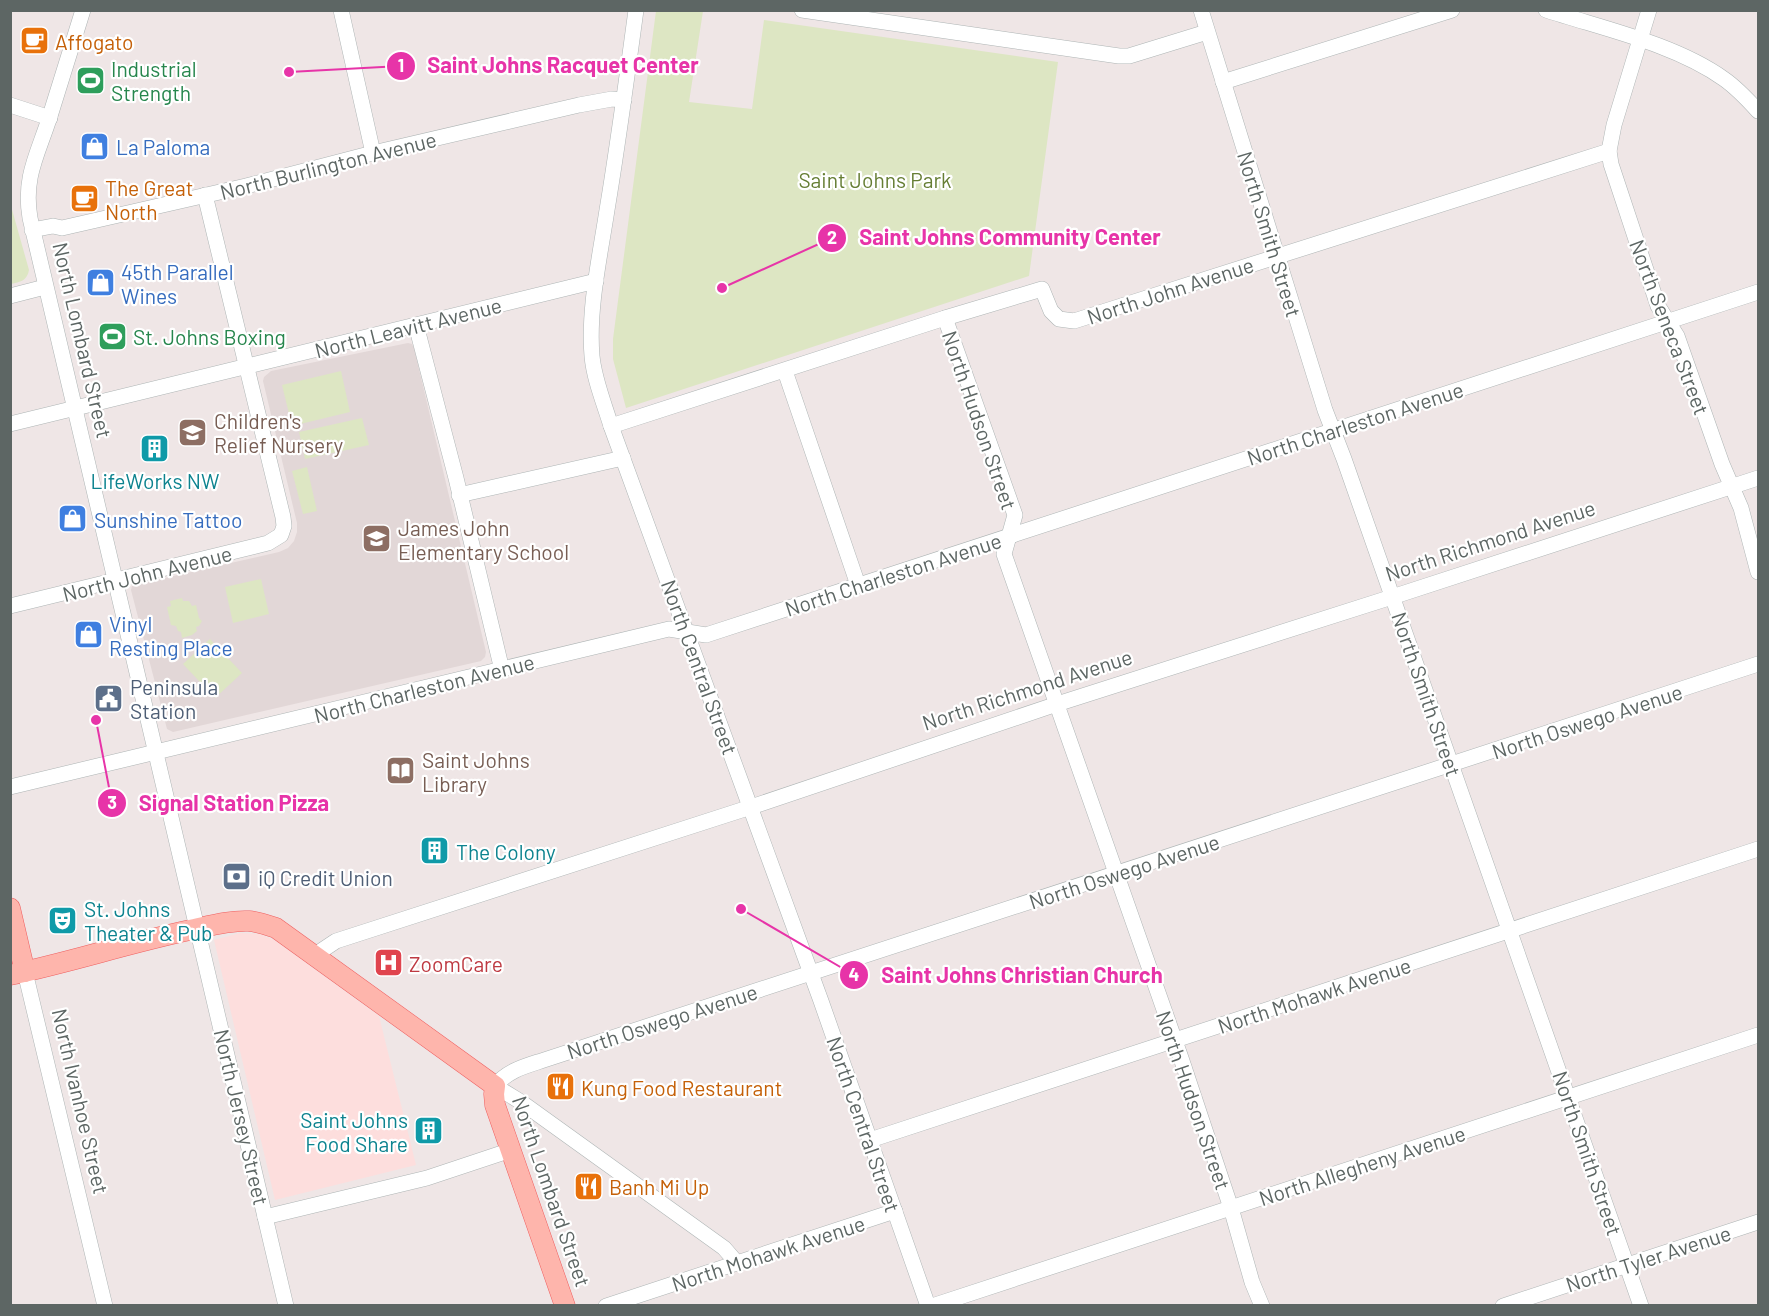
<svg xmlns="http://www.w3.org/2000/svg" width="1769" height="1316" font-family="Barlow,sans-serif">
<style>
.commercial{fill:#fddedd}
.education{fill:#e2d7d7}
.green{fill:#dde6c3}
.lines{fill:none;stroke-linecap:round;stroke-linejoin:round}
.minor-casing{stroke:#aeb5b5;stroke-width:16}
.major-casing{stroke:#ef5f60;stroke-width:21}
.minor{stroke:#fff;stroke-width:15}
.major{stroke:#feb5ac;stroke-width:20}
.labels{text-anchor:middle;dominant-baseline:central;stroke-width:4.5;stroke-linejoin:round;paint-order:stroke}
.food-label{font-size:21px;fill:#c56008;stroke:#fff;text-anchor:start}
.leisure-label{font-size:21px;fill:#27864d;stroke:#fff;text-anchor:start}
.shop-label{font-size:21px;fill:#366cbe;stroke:#fff;text-anchor:start}
.street-label{font-size:21px;fill:#5d6664;stroke:#fff}
.park-label{font-size:21px;fill:#667e34;stroke:#fff}
.education-label{font-size:21px;fill:#785e54;stroke:#fff;text-anchor:start}
.culture-label{font-size:21px;fill:#0d838f;stroke:#fff;text-anchor:start}
.service-label{font-size:21px;fill:#4e5e75;stroke:#fff;text-anchor:start}
.health-label{font-size:21px;fill:#be3a42;stroke:#fff;text-anchor:start}
.leader{fill:none;stroke:#e734a8;stroke-width:2}
.callout-dot{fill:#e734a8;stroke:#fff;stroke-width:2}
.mark-label{font-size:18px;text-anchor:middle;font-weight:bold;fill:#fff}
.callout-label{font-size:22px;text-anchor:middle;font-weight:bold;fill:#e734a8;stroke:#fff;stroke-width:4.5;stroke-linejoin:round;paint-order:stroke}
</style>
<rect width="100%" height="100%" fill="#efe6e6"/>
<path class="commercial" d="M240 933 260 934 276 941 379 1016 416 1165 275 1200 214 940Z"/>
<path class="education" d="M408 343 412 344 414 348 486 652 485 657 481 661 173 732 167 729 131 590 132 586 134 585 279 552 288 548 294 541 297 532V523L263 381 264 377 271 371Z"/>
<g class="green">
<path d="M697 11H703L689 102 752 109 764 20 1058 62 1029 276 626 408 613 359V339L656 11Z"/>
<path d="M11 206 29 270C27 281 20 282 11 284Z"/>
<path d="M341 371 350 412 292 426 282 385Z"/>
<path d="M362 418 369 445 305 459 299 432Z"/>
<path d="M307 467 317 511 303 514 292 471Z"/>
<path d="M261 579 269 614 233 623 225 587Z"/>
<path d="M182 598 183 601H189L192 606 196 605 199 618 202 621 199 626 196 627 197 631 192 635 182 638 181 632 178 631 176 626 171 625 167 607 171 606 170 601Z"/>
<path d="M210 639 242 673 215 698 183 664Z"/>
</g>
<g class="lines">
<defs>
<g id="minor">
<path d="M83 10C72 46 61 81 50 116 38 154 23 177 30 218L286 1306"/>
<path d="M341 10 373 153"/>
<path d="M636 10C627 77 618 144 607 210 600 256 588 309 592 356 594 379 604 403 611 426L821 1001 928 1306"/>
<path d="M802 10 1119 56H1129L1207 32"/>
<path d="M1201 10 1325 410 1344 459 1641 1306"/>
<path d="M1546 10C1604 29 1675 44 1724 79 1737 88 1748 100 1758 111"/>
<path d="M1649 10 1614 125 1609 151 1611 164 1658 306 1677 336 1722 464 1741 508 1758 572"/>
<path d="M1223 82 1452 10"/>
<path d="M10 105 50 118"/>
<path d="M32 230 53 226 62 228 246 186 373 153 579 105 612 99 624 100"/>
<path d="M10 296 45 287"/>
<path d="M945 318 1015 515 1004 554 1181 1058 1231 1208 1252 1282 1262 1306"/>
<path d="M416 325 456 478 502 670"/>
<path d="M785 371 858 585"/>
<path d="M10 424 596 281"/>
<path d="M611 426 945 318 1042 289 1051 311 1059 319 1074 321 1609 151"/>
<path d="M459 495 623 458"/>
<path d="M10 606 268 543 281 535 284 526 283 517 205 195"/>
<path d="M10 787 669 629 706 635 1758 292"/>
<path d="M315 955 336 941 751 807 1057 704 1392 597 1758 478"/>
<path d="M25 972 105 1306"/>
<path d="M870 1140 1758 849"/>
<path d="M265 1217 427 1178 511 1150"/>
<path d="M737 1263 724 1248 521 1102 495 1086C508 1070 526 1066 544 1060L1758 664"/>
<path d="M606 1306 895 1211"/>
<path d="M932 1306 1758 1035"/>
<path d="M1503 1306 1758 1222"/>
</g>
<g id="major">
<path d="M10 908 25 972"/>
<path d="M10 975C71 962 129 943 190 930 209 926 230 920 249 921 259 922 267 925 276 928L495 1086 494 1094 495 1105 565 1306"/>
</g>
</defs>
<use href="#minor" class="minor-casing"/>
<use href="#major" class="major-casing"/>
<use href="#minor" class="minor"/>
<use href="#major" class="major"/>
</g>
<defs>
<symbol id="cafe-square" viewBox="-11 -11 22 22"><rect x="-9" y="-9" width="18" height="18" rx="4" fill="#e8710a" stroke="#fff"/><path d="M-5.5-4.5H6V0H3Q3 3.5 0 3.5H-2.5Q-5.5 3.5-5.5 0ZM3-3.2v2h1.7v-2ZM-6 4.5H4V6H-6Z" fill="#fff"/></symbol>
<symbol id="stadium-square" viewBox="-11 -11 22 22"><rect x="-9" y="-9" width="18" height="18" rx="4" fill="#2e9e5b" stroke="#fff"/><path d="M0-5a6.5 5 0 1 0 0 10a6.5 5 0 1 0 0-10ZM-3.5-1.8h7v3.6h-7Z" fill="#fff"/></symbol>
<symbol id="shop-square" viewBox="-11 -11 22 22"><rect x="-9" y="-9" width="18" height="18" rx="4" fill="#3f7fe0" stroke="#fff"/><path d="M-5-2.5h2.3a2.7 3.5 0 0 1 5.4 0H5L5.5 6h-11ZM-1.5-2.5h3a1.5 2.3 0 0 0-3 0Z" fill="#fff"/></symbol>
<symbol id="school-square" viewBox="-11 -11 22 22"><rect x="-9" y="-9" width="18" height="18" rx="4" fill="#8d6e63" stroke="#fff"/><path d="M0-5L7-2L0 1L-7-2ZM-4 1L0 2.5L4 1V4Q0 6-4 4Z" fill="#fff"/></symbol>
<symbol id="building-square" viewBox="-11 -11 22 22"><rect x="-9" y="-9" width="18" height="18" rx="4" fill="#0f9aa8" stroke="#fff"/><path d="M-4-6H4V6H1V3H-1V6H-4ZM-2.5-4.3h1.7v1.8h-1.7ZM.8-4.3h1.7v1.8H.8ZM-2.5-1h1.7V.8h-1.7ZM.8-1h1.7V.8H.8Z" fill="#fff"/></symbol>
<symbol id="civic-square" viewBox="-11 -11 22 22"><rect x="-9" y="-9" width="18" height="18" rx="4" fill="#5c6f8a" stroke="#fff"/><path d="M-.6-6.5H3V-4.5H.6V-3L4-1V1h2V6H-6V1h2V-1L-.6-3ZM-1.2 2.5V6h2.4V2.5Z" fill="#fff"/></symbol>
<symbol id="library-square" viewBox="-11 -11 22 22"><rect x="-9" y="-9" width="18" height="18" rx="4" fill="#8d6e63" stroke="#fff"/><path d="M-6-4Q-3-5.5-.7-3.5V5Q-3 3-6 4ZM6-4Q3-5.5 .7-3.5V5Q3 3 6 4Z" fill="#fff"/></symbol>
<symbol id="bank-square" viewBox="-11 -11 22 22"><rect x="-9" y="-9" width="18" height="18" rx="4" fill="#5c6f8a" stroke="#fff"/><path d="M-6-4H6V4H-6ZM0-2.3a2.3 2.3 0 1 0 0 4.6a2.3 2.3 0 1 0 0-4.6Z" fill="#fff"/></symbol>
<symbol id="theatre-square" viewBox="-11 -11 22 22"><rect x="-9" y="-9" width="18" height="18" rx="4" fill="#0f9aa8" stroke="#fff"/><path d="M-5-5.5Q0-4 5-5.5V0Q5 5 0 6Q-5 5-5 0ZM-3.3-2.5H-1v1.5H-3.3ZM1-2.5H3.3v1.5H1ZM-2.8 1Q0 5.5 2.8 1Z" fill="#fff"/></symbol>
<symbol id="hospital-square" viewBox="-11 -11 22 22"><rect x="-9" y="-9" width="18" height="18" rx="4" fill="#e0444e" stroke="#fff"/><path d="M-5-5h3v3.5h4V-5h3V5h-3V1.5h-4V5h-3Z" fill="#fff"/></symbol>
<symbol id="restaurant-square" viewBox="-11 -11 22 22"><rect x="-9" y="-9" width="18" height="18" rx="4" fill="#e8710a" stroke="#fff"/><path d="M-5-6h1v4h1v-4h1v4h1v-4h1v5L-1.5 .5V6h-2V.5L-5-1ZM5-6V6H3V1.5H1.5Q1.5-4 5-6Z" fill="#fff"/></symbol>
</defs>
<g fill-rule="evenodd">
<use href="#cafe-square" x="18" y="24" width="33" height="33"/>
<use href="#stadium-square" x="74" y="64" width="33" height="33"/>
<use href="#shop-square" x="78" y="130" width="33" height="33"/>
<use href="#cafe-square" x="68" y="182" width="33" height="33"/>
<use href="#shop-square" x="84" y="266" width="33" height="33"/>
<use href="#stadium-square" x="96" y="320" width="33" height="33"/>
<use href="#school-square" x="176" y="416" width="33" height="33"/>
<use href="#building-square" x="138" y="432" width="33" height="33"/>
<use href="#shop-square" x="56" y="502" width="33" height="33"/>
<use href="#school-square" x="360" y="522" width="33" height="33"/>
<use href="#shop-square" x="72" y="618" width="33" height="33"/>
<use href="#civic-square" x="92" y="682" width="33" height="33"/>
<use href="#library-square" x="384" y="754" width="33" height="33"/>
<use href="#building-square" x="418" y="834" width="33" height="33"/>
<use href="#bank-square" x="220" y="860" width="33" height="33"/>
<use href="#theatre-square" x="46" y="904" width="33" height="33"/>
<use href="#hospital-square" x="372" y="946" width="33" height="33"/>
<use href="#restaurant-square" x="544" y="1070" width="33" height="33"/>
<use href="#building-square" x="412" y="1114" width="33" height="33"/>
<use href="#restaurant-square" x="572" y="1170" width="33" height="33"/>
</g>
<g class="labels">
<g class="food-label">
<text x="55" y="41">Affogato</text>
<text x="105" y="187">The Great<tspan x="105" dy="24">North</tspan></text>
<text x="581" y="1087">Kung Food Restaurant</text>
<text x="609" y="1186">Banh Mi Up</text>
</g>
<g class="leisure-label">
<text x="111" y="68">Industrial<tspan x="111" dy="24">Strength</tspan></text>
<text x="133" y="336">St. Johns Boxing</text>
</g>
<g class="shop-label">
<text x="116" y="146">La Paloma</text>
<text x="121" y="271">45th Parallel<tspan x="121" dy="24">Wines</tspan></text>
<text x="94" y="519">Sunshine Tattoo</text>
<text x="109" y="623">Vinyl<tspan x="109" dy="24">Resting Place</tspan></text>
</g>
<g class="street-label">
<text transform="translate(328 165) rotate(-14)">North Burlington Avenue</text>
<text transform="translate(1270 234) rotate(73)">North Smith Street</text>
<text transform="translate(1170 290) rotate(-18)">North John Avenue</text>
<text transform="translate(408 327) rotate(-14)">North Leavitt Avenue</text>
<text transform="translate(1670 327) rotate(69)">North Seneca Street</text>
<text transform="translate(83 340) rotate(77)">North Lombard Street</text>
<text transform="translate(980 420) rotate(71)">North Hudson Street</text>
<text transform="translate(1355 423) rotate(-18)">North Charleston Avenue</text>
<text transform="translate(1490 540) rotate(-18)">North Richmond Avenue</text>
<text transform="translate(147 573) rotate(-14)">North John Avenue</text>
<text transform="translate(893 574) rotate(-18)">North Charleston Avenue</text>
<text transform="translate(700 667) rotate(70)">North Central Street</text>
<text transform="translate(424 688) rotate(-14)">North Charleston Avenue</text>
<text transform="translate(1027 689) rotate(-18)">North Richmond Avenue</text>
<text transform="translate(1427 694) rotate(71)">North Smith Street</text>
<text transform="translate(1587 721) rotate(-18)">North Oswego Avenue</text>
<text transform="translate(1124 871) rotate(-18)">North Oswego Avenue</text>
<text transform="translate(1314 995) rotate(-18)">North Mohawk Avenue</text>
<text transform="translate(662 1021) rotate(-18)">North Oswego Avenue</text>
<text transform="translate(1194 1100) rotate(71)">North Hudson Street</text>
<text transform="translate(81 1101) rotate(77)">North Ivanhoe Street</text>
<text transform="translate(242 1117) rotate(77)">North Jersey Street</text>
<text transform="translate(864 1124) rotate(71)">North Central Street</text>
<text transform="translate(1588 1153) rotate(71)">North Smith Street</text>
<text transform="translate(1362 1165) rotate(-18)">North Allegheny Avenue</text>
<text transform="translate(552 1191) rotate(71)">North Lombard Street</text>
<text transform="translate(768 1253) rotate(-18)">North Mohawk Avenue</text>
<text transform="translate(1648 1258) rotate(-18)">North Tyler Avenue</text>
</g>
<g class="park-label">
<text x="875" y="179">Saint Johns Park</text>
</g>
<g class="education-label">
<text x="214" y="420">Children's<tspan x="214" dy="24">Relief Nursery</tspan></text>
<text x="398" y="527">James John<tspan x="398" dy="24">Elementary School</tspan></text>
<text x="422" y="759">Saint Johns<tspan x="422" dy="24">Library</tspan></text>
</g>
<g class="culture-label">
<text x="155" y="480" text-anchor="middle">LifeWorks NW</text>
<text x="456" y="851">The Colony</text>
<text x="84" y="908">St. Johns<tspan x="84" dy="24">Theater &amp; Pub</tspan></text>
<text x="408" y="1119" text-anchor="end">Saint Johns<tspan x="408" dy="24">Food Share</tspan></text>
</g>
<g class="service-label">
<text x="130" y="686">Peninsula<tspan x="130" dy="24">Station</tspan></text>
<text x="258" y="877">iQ Credit Union</text>
</g>
<g class="health-label">
<text x="409" y="963">ZoomCare</text>
</g>
</g>
<path class="leader" d="M289 72L401 66M722 288L832 238M96 720L112 803M741 909L854 975"/>
<g class="callout-dot">
<circle cx="289" cy="72" r="6"/>
<circle cx="722" cy="288" r="6"/>
<circle cx="96" cy="720" r="6"/>
<circle cx="741" cy="909" r="6"/>
<circle cx="401" cy="66" r="15"/>
<circle cx="832" cy="238" r="15"/>
<circle cx="112" cy="803" r="15"/>
<circle cx="854" cy="975" r="15"/>
</g>
<g class="mark-label">
<text x="401" y="72">1</text>
<text x="832" y="244">2</text>
<text x="112" y="809">3</text>
<text x="854" y="981">4</text>
</g>
<g class="callout-label">
<text x="563" y="73">Saint Johns Racquet Center</text>
<text x="1010" y="245">Saint Johns Community Center</text>
<text x="234" y="811">Signal Station Pizza</text>
<text x="1022" y="983">Saint Johns Christian Church</text>
</g>
<rect width="1769" height="1316" fill="none" stroke="#5d6664" stroke-width="24"/>
</svg>
